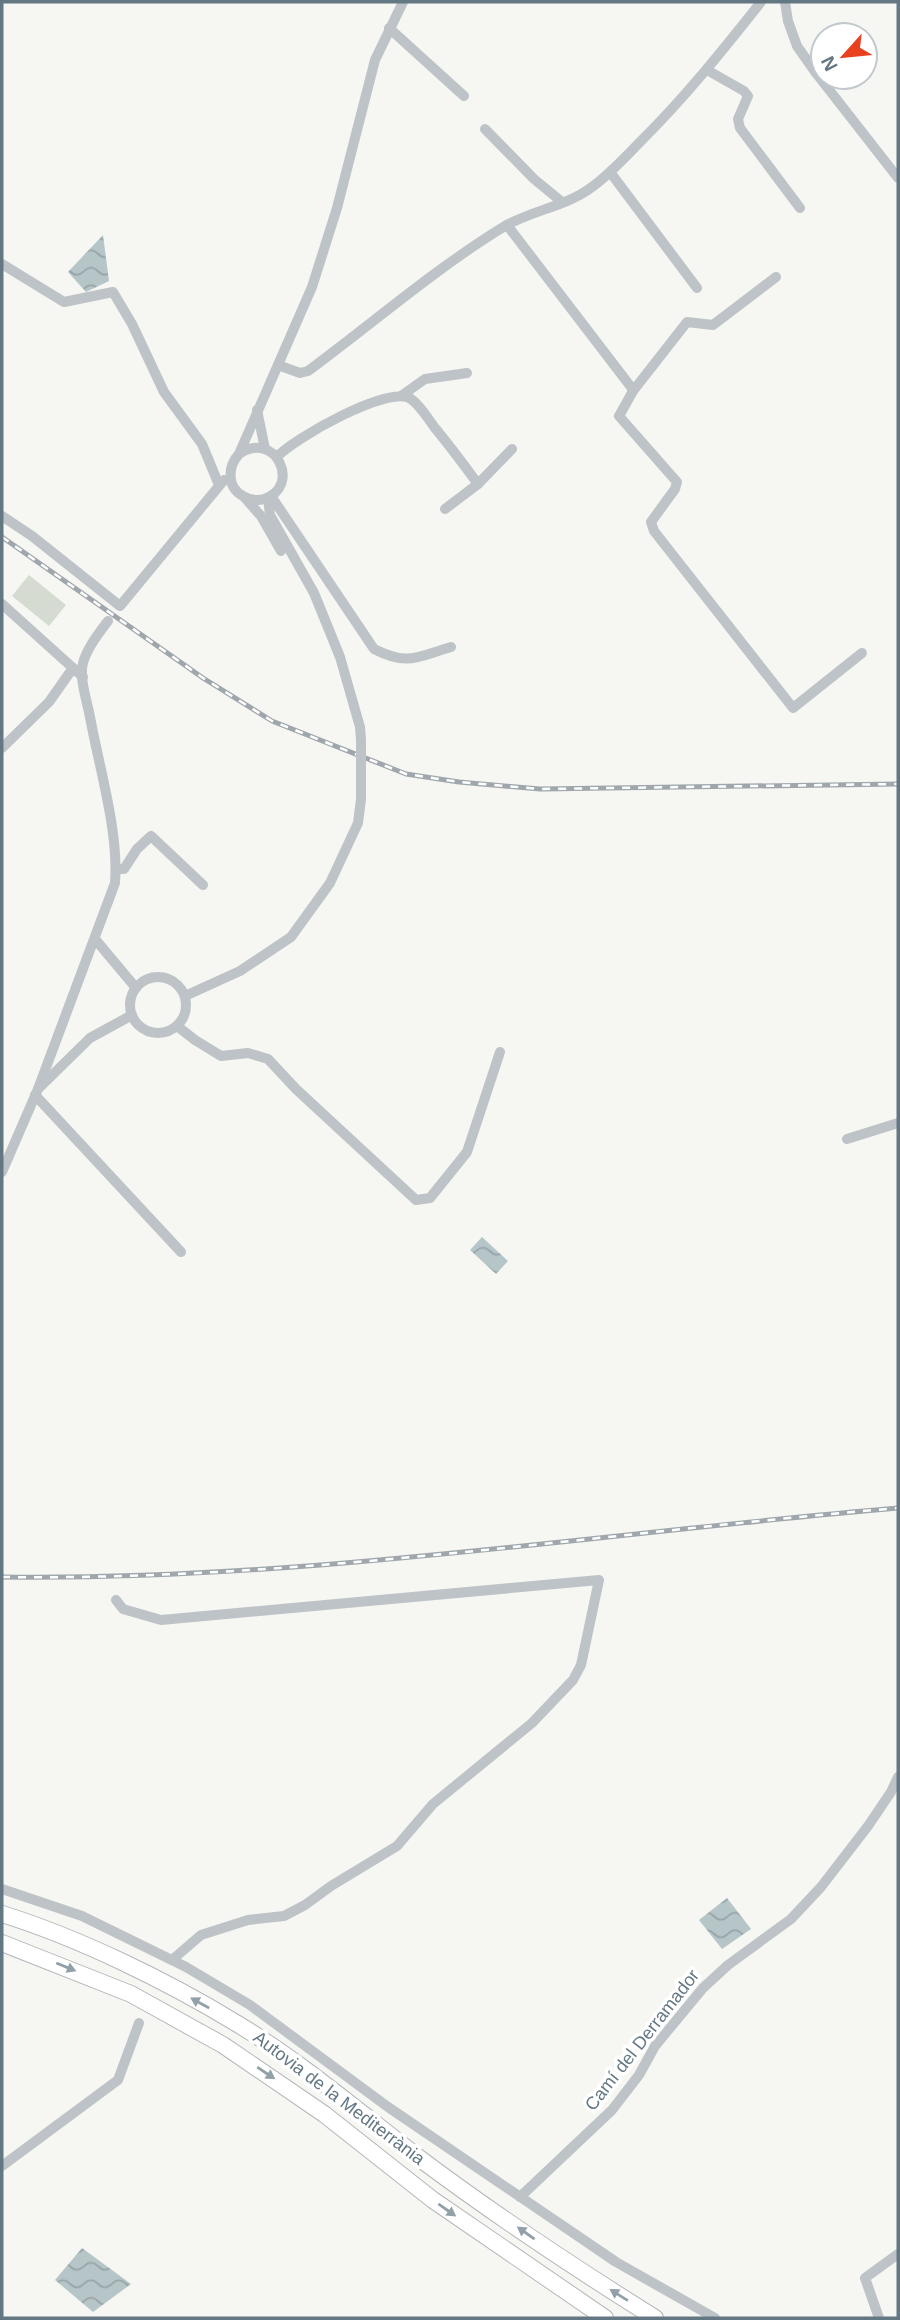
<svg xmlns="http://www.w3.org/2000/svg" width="900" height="2320" font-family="Arial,sans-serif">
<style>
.grass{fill:#d6dbd1}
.water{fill:url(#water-waves)}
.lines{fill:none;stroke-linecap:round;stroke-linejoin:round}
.highway-casing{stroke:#b4b8bb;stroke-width:18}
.minor{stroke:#bec3c7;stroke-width:10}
.highway{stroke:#fff;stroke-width:16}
.rail-casing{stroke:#9fa7ac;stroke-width:5}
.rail{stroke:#fff;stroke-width:2.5;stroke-dasharray:8;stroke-linecap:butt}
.minor-bridge{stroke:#bec3c7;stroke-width:10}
.oneway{fill:#92a0a9}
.labels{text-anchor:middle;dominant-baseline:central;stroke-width:7;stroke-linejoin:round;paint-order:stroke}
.street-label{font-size:18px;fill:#647884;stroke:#fff}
</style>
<defs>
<pattern id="water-waves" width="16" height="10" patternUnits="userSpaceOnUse" patternTransform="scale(1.75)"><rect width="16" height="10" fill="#b6c5c8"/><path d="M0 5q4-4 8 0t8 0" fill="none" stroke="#98a5a8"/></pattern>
</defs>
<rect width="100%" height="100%" fill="#f6f6f2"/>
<path class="grass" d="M29 575 66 605 49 626 12 596Z"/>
<g class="water">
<path d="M103 235 109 281 86 292 68 272Z"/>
<path d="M482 1237 508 1261 496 1274 470 1250Z"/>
<path d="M727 1898 751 1929 722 1949 699 1920Z"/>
<path d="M82 2248 131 2284 93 2312 55 2280Z"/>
</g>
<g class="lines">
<defs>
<g id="highway">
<path d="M2 1914C79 1938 167 1981 236 2023 301 2062 359 2112 419 2158 495 2215 575 2268 655 2318"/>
<path d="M2 1943 131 1994 223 2045 324 2114 433 2200 605 2318"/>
</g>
</defs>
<use href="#highway" class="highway-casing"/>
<g class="minor">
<path d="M785 2 788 21 797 46 816 73 898 178"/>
<path d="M389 28 464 96"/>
<path d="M707 70 744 91 748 96 738 119 740 128 800 208"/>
<path d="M485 129 534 179 562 202"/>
<path d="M610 172 697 288"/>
<path d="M507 225 631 387 633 391 619 416 677 482 675 489 651 522 654 531 793 708 862 653"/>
<path d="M2 264 64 302 113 292 132 324 164 392 202 444 219 485"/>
<path d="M278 365 300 373 308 371C373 323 436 268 505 226 533 210 567 206 592 187 611 173 626 156 643 139 686 96 723 50 761 2"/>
<path d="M633 391 687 322 713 325 776 277"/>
<path d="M401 396 425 379 467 373"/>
<path d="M257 410 265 449"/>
<path d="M239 454C276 429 302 487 264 499 257 501 250 500 243 496 226 487 228 466 239 454L312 287 337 208 375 60 403 2"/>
<path d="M277 457C293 439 389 384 411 399 421 406 428 419 435 428 450 446 464 465 478 484L512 449"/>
<path d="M271 496 374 649C407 666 417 657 451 647"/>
<path d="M245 498 261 516 281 551"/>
<path d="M268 498 270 515 314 593 340 657 360 727 361 740"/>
<path d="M445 509 478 484"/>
<path d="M2 516 32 536 120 606 224 480"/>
<path d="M2 604 83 677"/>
<path d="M2 748 49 702 73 668"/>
<path d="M116 869H124L137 849 151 836 203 885"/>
<path d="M95 939 136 988"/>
<circle cx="158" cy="1005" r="28"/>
<path d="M185 996 240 971 291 937 330 883 358 823 361 799"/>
<path d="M177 1026 195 1040 221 1056 248 1053 268 1059 296 1089 416 1200 430 1198 467 1152 500 1052"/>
<path d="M38 1089 115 883C119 832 99 767 90 717 87 701 79 678 83 663 87 648 99 633 108 621"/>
<path d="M35 1095 181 1252"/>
<path d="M847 1139 898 1123"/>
<path d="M2 1172 38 1089 90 1038 132 1015"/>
<path d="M116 1600 123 1609 161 1620 599 1580 581 1665 573 1680 532 1723 433 1804 397 1846 331 1886 305 1905 284 1916 248 1920 201 1935 172 1960"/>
<path d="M2 1889 82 1916 186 1967 250 2005 388 2107 616 2262 715 2318"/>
<path d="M2 2166 118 2080 139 2023"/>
<path d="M520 2197 612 2110 639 2075 655 2046 703 1988 728 1965 791 1919 821 1887 868 1826 891 1792 898 1777"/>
<path d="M879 2318 865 2278 898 2254"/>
</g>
<use href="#highway" class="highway"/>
<defs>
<g id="rail">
<path d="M2 537 203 678 272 721 406 774 459 782 540 789 898 784"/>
<path d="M2 1577C302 1581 600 1533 898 1508"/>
</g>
</defs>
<use href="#rail" class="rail-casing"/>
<use href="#rail" class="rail"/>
<path class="minor-bridge" d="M361 740V799"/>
</g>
<defs><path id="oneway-solid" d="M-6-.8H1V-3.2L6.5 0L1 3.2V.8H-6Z" transform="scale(1.75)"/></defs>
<g class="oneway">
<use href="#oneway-solid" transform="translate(66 1967) rotate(22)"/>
<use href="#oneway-solid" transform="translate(200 2003) rotate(-151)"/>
<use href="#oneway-solid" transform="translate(266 2073) rotate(34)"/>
<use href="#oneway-solid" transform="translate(447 2210) rotate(35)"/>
<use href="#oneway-solid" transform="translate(526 2233) rotate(-145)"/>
<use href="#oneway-solid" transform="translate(619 2295) rotate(-148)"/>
</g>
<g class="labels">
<g class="street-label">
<text transform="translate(642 2040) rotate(-52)">Camí del Derramador</text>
<text transform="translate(339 2098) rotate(37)">Autovia de la Mediterrània</text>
</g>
</g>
<rect width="900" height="2320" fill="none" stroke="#647884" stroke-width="7"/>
<g transform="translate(844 56) rotate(243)"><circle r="33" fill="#ffffff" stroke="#c1c9ce" stroke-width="2"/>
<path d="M0-5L12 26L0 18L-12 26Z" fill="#e9411f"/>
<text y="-10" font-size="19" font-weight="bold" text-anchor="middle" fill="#647884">N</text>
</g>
</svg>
